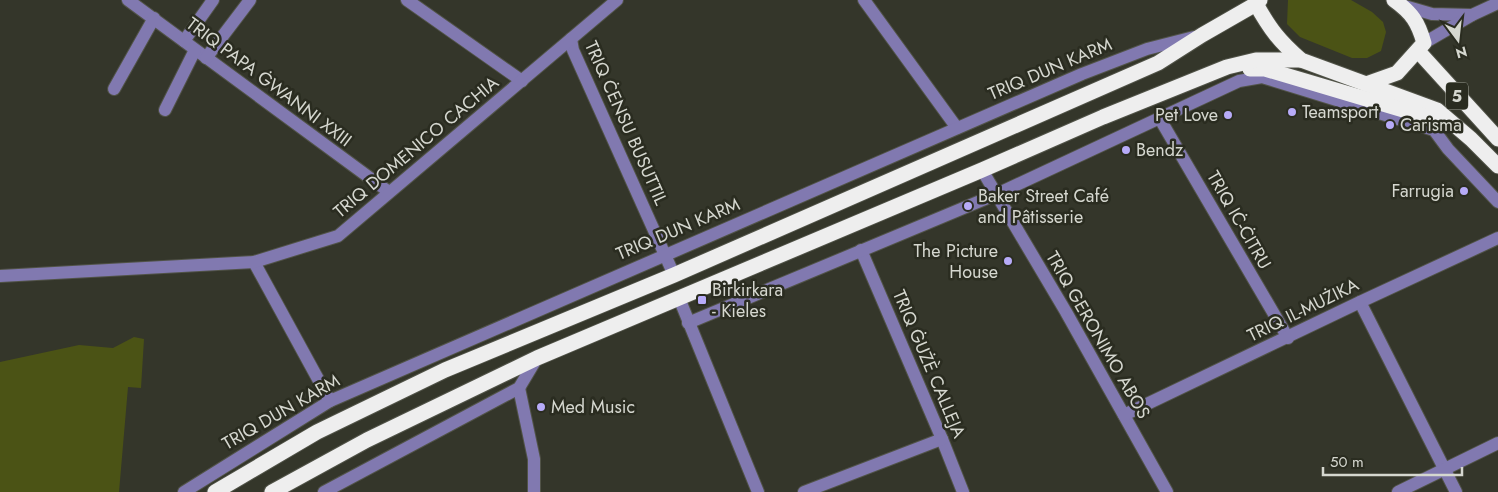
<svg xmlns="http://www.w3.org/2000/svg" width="1498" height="492" font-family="Jost,sans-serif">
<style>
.grass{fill:#4b5315}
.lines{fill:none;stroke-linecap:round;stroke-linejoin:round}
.minor-casing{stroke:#515348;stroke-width:14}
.highway-casing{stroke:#515348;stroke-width:17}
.minor{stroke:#8179b0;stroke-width:12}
.highway{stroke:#eee;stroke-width:15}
.poi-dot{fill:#b7abf8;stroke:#2a2c20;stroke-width:2}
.labels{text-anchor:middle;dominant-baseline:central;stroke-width:5;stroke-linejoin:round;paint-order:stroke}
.shield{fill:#2a2c20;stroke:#a2a49a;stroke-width:1}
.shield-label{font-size:16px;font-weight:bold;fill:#d5d7cf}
.street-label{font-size:18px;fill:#d5d7cf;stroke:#2a2c20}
.poi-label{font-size:18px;fill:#d5d7cf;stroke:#2a2c20;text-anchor:start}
</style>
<rect width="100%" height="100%" fill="#34362a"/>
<g class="grass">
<path d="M1288 0H1351L1372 12 1383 22 1386 32 1381 51 1367 58H1352L1300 37 1287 24Z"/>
<path d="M134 337 144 339 141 388 128 387 119 492H0V362L79 345 113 348Z"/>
</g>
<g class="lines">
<defs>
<g id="minor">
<path d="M128 0 389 192"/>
<path d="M407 0 522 81"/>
<path d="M864 0 957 128"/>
<path d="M1401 5 1432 14 1472 15"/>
<path d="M571 39 573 50 674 275"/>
<path d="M184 41 213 0"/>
<path d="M1424 43 1472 15 1498 3"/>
<path d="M206 58 250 0"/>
<path d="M114 89 154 18"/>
<path d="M165 110 195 50"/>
<path d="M1160 119 1288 338"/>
<path d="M982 170 1066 312 1167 492"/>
<path d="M861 250 942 439 963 492"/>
<path d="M254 262 330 401"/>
<path d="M0 276 254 262 338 236 617 0"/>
<path d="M679 298 758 492"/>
<path d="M1360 302 1456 492"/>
<path d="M688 323 997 194 1239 81 1262 77 1434 130 1448 149 1498 202"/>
<path d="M519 388 534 459V492"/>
<path d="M1124 415 1360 302 1498 238"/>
<path d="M184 492 330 401 1082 74 1147 49 1194 37"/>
<path d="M324 492 519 388 537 358"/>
<path d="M804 492 942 439"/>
<path d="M1398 492 1498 443"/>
</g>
<g id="highway">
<path d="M1256 4C1270 29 1279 41 1301 60L1437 110 1471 139 1498 166"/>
<path d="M1418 51 1498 139"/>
<path d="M1250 69H1265L1437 120"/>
<path d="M1366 84 1397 73 1424 43C1418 22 1412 13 1394 0"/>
<path d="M215 492 317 432 445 370 674 275 1158 63 1202 35 1256 4 1260 0"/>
<path d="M272 492 367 440 537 358 982 170 1103 117 1227 67 1256 60H1301"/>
</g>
</defs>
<use href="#minor" class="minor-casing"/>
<use href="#highway" class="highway-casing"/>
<use href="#minor" class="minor"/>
<use href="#highway" class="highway"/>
</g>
<g class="poi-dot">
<circle cx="1292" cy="112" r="5"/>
<circle cx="1228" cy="115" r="5"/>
<circle cx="1390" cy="125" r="5"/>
<circle cx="1126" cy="150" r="5"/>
<circle cx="1464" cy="191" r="5"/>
<circle cx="968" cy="206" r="5"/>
<circle cx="1008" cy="261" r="5"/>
<rect x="697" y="295" width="10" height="10" rx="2.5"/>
<circle cx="541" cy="407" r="5"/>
</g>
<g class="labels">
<rect class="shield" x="1446" y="82.5" width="22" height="27" rx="4"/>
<g class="shield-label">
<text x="1457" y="96">5</text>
</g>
<g class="street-label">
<text transform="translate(1050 69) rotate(-23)">TRIQ DUN KARM</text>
<text transform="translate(269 82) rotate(37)">TRIQ PAPA ĠWANNI XXIII</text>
<text transform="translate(626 123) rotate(66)">TRIQ ĊENSU BUSUTTIL</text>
<text transform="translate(416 147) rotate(-40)">TRIQ DOMENICO CACHIA</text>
<text transform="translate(1239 220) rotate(60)">TRIQ IĊ-ĊITRU</text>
<text transform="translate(678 229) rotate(-23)">TRIQ DUN KARM</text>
<text transform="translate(1303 310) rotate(-26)">TRIQ IL-MUŻIKA</text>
<text transform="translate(1098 335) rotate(60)">TRIQ GERONIMO ABOS</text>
<text transform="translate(929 364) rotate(67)">TRIQ ĠUŻÈ CALLEJA</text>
<text transform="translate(281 412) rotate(-30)">TRIQ DUN KARM</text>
</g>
<g class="poi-label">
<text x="1302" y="112">Teamsport</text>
<text x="1218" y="115" text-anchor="end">Pet Love</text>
<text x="1400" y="125">Carisma</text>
<text x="1136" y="150">Bendz</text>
<text x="1454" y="191" text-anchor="end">Farrugia</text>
<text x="978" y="196">Baker Street Café<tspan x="978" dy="21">and Pâtisserie</tspan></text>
<text x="998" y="251" text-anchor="end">The Picture<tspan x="998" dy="21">House</tspan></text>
<text x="712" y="290">Birkirkara<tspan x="712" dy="21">- Kieles</tspan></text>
<text x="551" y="407">Med Music</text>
</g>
</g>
<g transform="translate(1458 40) rotate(165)" stroke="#2a2c20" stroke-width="4" paint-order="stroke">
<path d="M0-4L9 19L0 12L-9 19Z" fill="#d5d7cf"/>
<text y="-8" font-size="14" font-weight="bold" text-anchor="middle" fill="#d5d7cf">N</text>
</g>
<path d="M1323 467v8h139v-8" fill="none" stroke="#d5d7cf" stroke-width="2.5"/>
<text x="1330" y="467" font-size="15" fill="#d5d7cf" stroke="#2a2c20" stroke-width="4" paint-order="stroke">50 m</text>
</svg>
